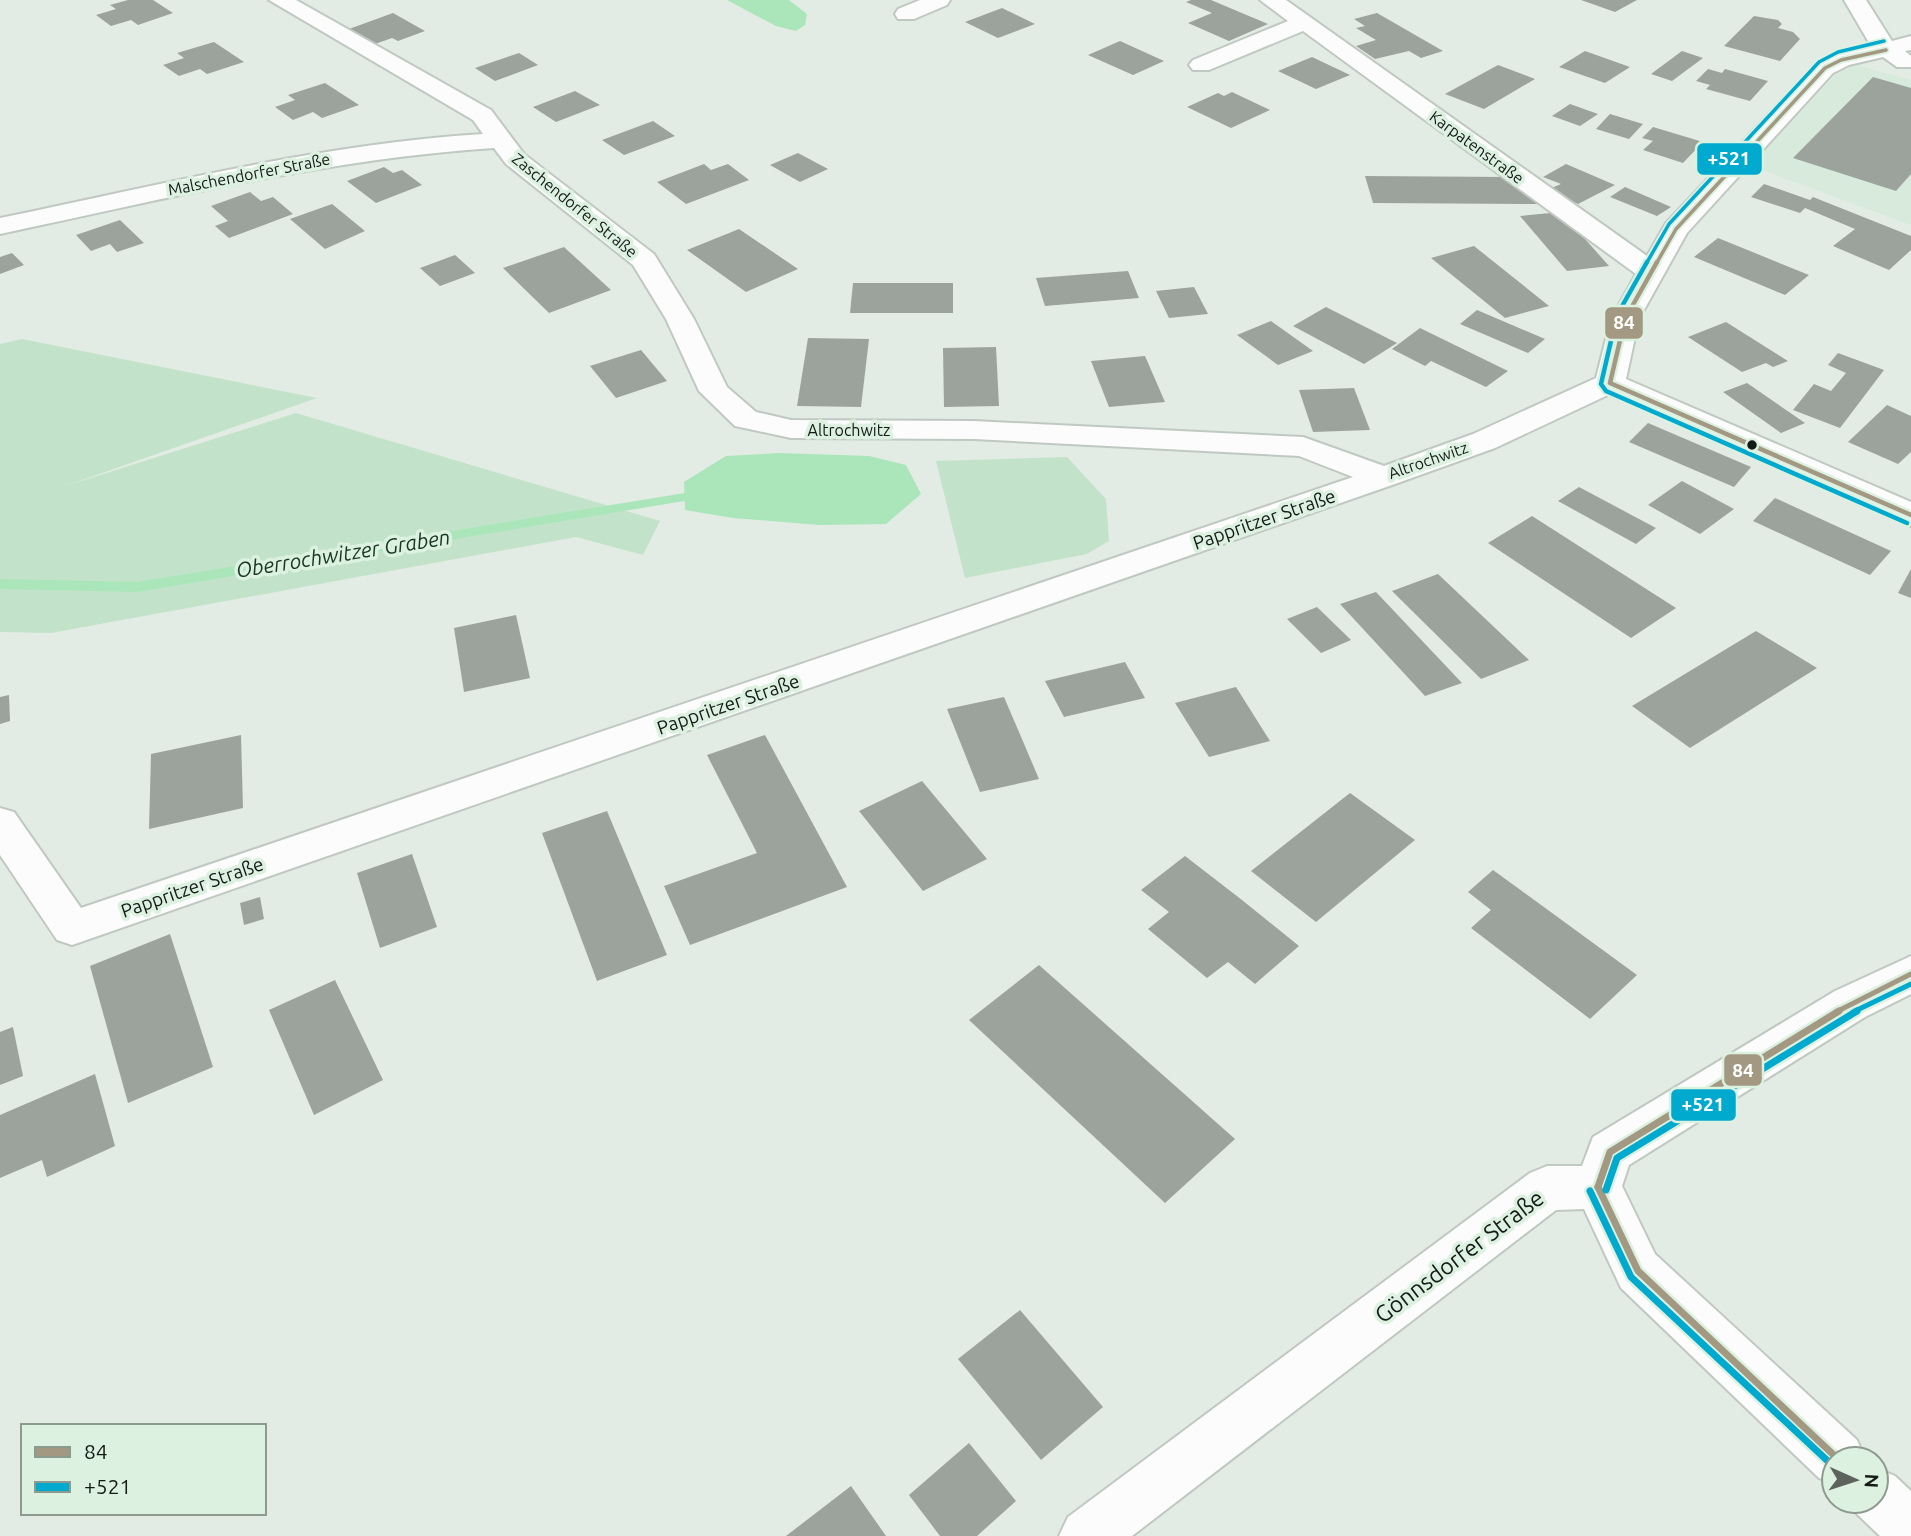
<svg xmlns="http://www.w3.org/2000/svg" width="1911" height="1536" font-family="Ubuntu,sans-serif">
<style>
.built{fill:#d7eadb}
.green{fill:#c2e3c9}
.water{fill:#aae6b9}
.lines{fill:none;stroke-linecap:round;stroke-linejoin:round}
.stream{fill:#aae6b9;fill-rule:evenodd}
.building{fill:#9ca39d}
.minor-casing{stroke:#c0c8c2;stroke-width:4}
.minor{fill:#fbfcfb;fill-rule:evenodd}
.bus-1-far3-casing{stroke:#ddf1e1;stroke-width:7}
.bus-1-far2-casing{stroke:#ddf1e1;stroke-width:9}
.bus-1-far1-casing{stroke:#ddf1e1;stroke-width:10}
.bus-1-casing{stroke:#ddf1e1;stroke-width:12}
.bus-2-far3-casing{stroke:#ddf1e1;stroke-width:7}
.bus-2-far2-casing{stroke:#ddf1e1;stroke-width:9}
.bus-2-far1-casing{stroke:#ddf1e1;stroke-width:10}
.bus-2-casing{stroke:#ddf1e1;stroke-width:12}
.bus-1-far3{stroke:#a39881;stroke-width:3.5}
.bus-1-far2{stroke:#a39881;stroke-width:4.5}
.bus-1-far1{stroke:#a39881;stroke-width:5}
.bus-1{stroke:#a39881;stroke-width:7}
.bus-2-far3{stroke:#00a9ce;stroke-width:3.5}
.bus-2-far2{stroke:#00a9ce;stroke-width:4.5}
.bus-2-far1{stroke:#00a9ce;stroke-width:5}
.bus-2{stroke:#00a9ce;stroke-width:7}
.bus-dot{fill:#141a15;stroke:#ddf1e1;stroke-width:2.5}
.labels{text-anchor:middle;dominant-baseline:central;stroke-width:7;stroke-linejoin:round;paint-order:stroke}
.far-street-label{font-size:16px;fill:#141a15;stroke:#ddf1e1}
.street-label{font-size:19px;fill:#141a15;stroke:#ddf1e1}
.water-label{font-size:21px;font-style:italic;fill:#173921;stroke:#ddf1e1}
.near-street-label{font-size:23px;fill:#141a15;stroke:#ddf1e1}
.line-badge{stroke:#ddf1e1;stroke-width:2.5}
.badge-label{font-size:19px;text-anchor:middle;font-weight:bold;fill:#fff}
</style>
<rect width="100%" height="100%" fill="#e2ece4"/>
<path class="built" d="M1857 65 1911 80V225L1751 166 1836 74Z"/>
<g class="green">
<path d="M22 339 317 398 65 486 296 413 660 521 643 555 576 537 51 633 0 632V344Z"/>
<path d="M1067 457 1106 499 1109 541 1087 554 965 578 936 461Z"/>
</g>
<g class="water">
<path d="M727 0H789L807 14 805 25 796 31 776 26Z"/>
<path d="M780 453 869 456 906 465 921 494 886 524 819 525 733 518 685 510 684 482 726 456Z"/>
</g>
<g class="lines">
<path class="stream" d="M685 493 690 494V500L137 592 0 589V579L137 582Z"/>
</g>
<g class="building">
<path d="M128 0H153L173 13 138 25 131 20 111 26 96 15 116 9 110 5Z"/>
<path d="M1191 0H1211L1268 24 1229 41 1188 23 1212 13 1186 2Z"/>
<path d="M1581 0H1637L1615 12Z"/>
<path d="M1002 8 1035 24 998 38 965 22Z"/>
<path d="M393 13 425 31 398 41 392 38 375 44 349 29Z"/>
<path d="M1377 13 1443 51 1421 58 1409 51 1375 59 1356 46 1376 40 1356 28 1365 26 1354 19Z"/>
<path d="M1754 16 1778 20 1782 24 1778 28 1793 32 1800 39 1780 61 1724 46Z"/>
<path d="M1120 41 1164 61 1133 75 1088 55Z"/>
<path d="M214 42 244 62 207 74 200 69 179 76 163 65 184 58 177 53Z"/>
<path d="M1585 51 1630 67 1605 83 1559 67Z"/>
<path d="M1682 51 1703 58 1672 81 1651 74Z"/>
<path d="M519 53 538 65 495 81 475 68Z"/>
<path d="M1312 57 1350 75 1316 89 1278 71Z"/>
<path d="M1498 65 1535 79 1484 109 1445 94Z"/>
<path d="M1708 69 1722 73 1725 69 1768 81 1750 101 1706 89 1710 85 1696 81Z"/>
<path d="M1873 77 1911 88V174L1896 191 1793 158Z"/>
<path d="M325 83 359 105 322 118 313 112 293 120 275 107 295 100 288 95Z"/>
<path d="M575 91 600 105 556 122 533 107Z"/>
<path d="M1232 92 1270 110 1231 128 1187 107 1218 93 1224 96Z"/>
<path d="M1570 104 1598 114 1580 126 1552 116Z"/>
<path d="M1610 114 1643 124 1629 139 1596 129Z"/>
<path d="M653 121 675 136 624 155 602 140Z"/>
<path d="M1653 127 1703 142 1683 163 1643 150 1653 141 1642 138Z"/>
<path d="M798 153 828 169 800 182 770 165Z"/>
<path d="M704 164 711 170 728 164 749 180 686 204 657 182Z"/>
<path d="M1566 164 1615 185 1578 204 1549 189 1561 184 1543 177Z"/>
<path d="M384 167 393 173 402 170 422 185 376 203 347 181Z"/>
<path d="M1365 176 1508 177 1545 204 1373 203Z"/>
<path d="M1764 184 1810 200 1813 197 1911 236V250L1889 270 1833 246 1855 229 1805 208 1800 213 1751 197Z"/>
<path d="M1625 187 1671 207 1657 216 1610 197Z"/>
<path d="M250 192 261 201 273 197 293 214 229 238 215 226 228 221 211 206Z"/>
<path d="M332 204 365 231 325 249 290 219Z"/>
<path d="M1561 212 1609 266 1567 271 1520 216Z"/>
<path d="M120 220 144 243 117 252 110 244 91 251 76 235Z"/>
<path d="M739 229 798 269 746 292 687 250Z"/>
<path d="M1718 238 1809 275 1785 295 1694 257Z"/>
<path d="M1474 246 1549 306 1505 318 1431 258Z"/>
<path d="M564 247 611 290 549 313 503 268Z"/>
<path d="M12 253 24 265 0 274V257Z"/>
<path d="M455 255 475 273 440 286 420 268Z"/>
<path d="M1128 271 1139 298 1045 306 1036 278Z"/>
<path d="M853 283H953V313H850Z"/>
<path d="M1194 287 1208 314 1169 318 1156 291Z"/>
<path d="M1326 307 1397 343 1364 364 1293 326Z"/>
<path d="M1477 310 1545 339 1528 353 1460 324Z"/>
<path d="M1271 321 1313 351 1278 365 1237 335Z"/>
<path d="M1726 322 1788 361 1773 367 1766 363 1742 372 1688 337Z"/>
<path d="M1420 328 1508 371 1486 387 1431 361 1425 366 1392 349Z"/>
<path d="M808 338 869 339 861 407 797 406Z"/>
<path d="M996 347 999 406 944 407 943 348Z"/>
<path d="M641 350 667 381 616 398 590 366Z"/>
<path d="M1838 353 1884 370 1840 428 1793 410 1814 384 1831 391 1846 373 1828 365Z"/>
<path d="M1145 356 1165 402 1109 407 1091 361Z"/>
<path d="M1747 383 1805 423 1781 433 1723 392Z"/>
<path d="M1354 388 1370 430 1313 432 1299 390Z"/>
<path d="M1887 405 1911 416V452L1898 464 1848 442Z"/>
<path d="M1648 423 1751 467 1734 487 1629 442Z"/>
<path d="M1682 481 1734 509 1700 534 1648 505Z"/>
<path d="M1579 487 1656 528 1636 544 1558 501Z"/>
<path d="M1775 498 1891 551 1870 575 1753 521Z"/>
<path d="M1532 516 1676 608 1631 638 1488 543Z"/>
<path d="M1911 569V598L1898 593Z"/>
<path d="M1438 574 1529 660 1481 679 1392 591Z"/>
<path d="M1376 592 1462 683 1425 696 1340 604Z"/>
<path d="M1317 607 1351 640 1321 653 1287 619Z"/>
<path d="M516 615 530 678 464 692 454 628Z"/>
<path d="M1756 631 1817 668 1690 748 1632 706Z"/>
<path d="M1125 662 1145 698 1064 717 1045 681Z"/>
<path d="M1236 687 1270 741 1209 757 1175 703Z"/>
<path d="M9 695 10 721 0 724V697Z"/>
<path d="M1004 697 1039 779 980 792 947 709Z"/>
<path d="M241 735 243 808 149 829 151 754Z"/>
<path d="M765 735 847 887 690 945 664 886 757 853 707 755Z"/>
<path d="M922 781 987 859 923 891 859 811Z"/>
<path d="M1350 793 1415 840 1316 922 1251 871Z"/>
<path d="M607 811 667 955 597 981 542 833Z"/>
<path d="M412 854 437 927 380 948 357 873Z"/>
<path d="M1185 856 1242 900 1299 946 1255 984 1228 962 1207 978 1148 929 1169 912 1141 890Z"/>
<path d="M1493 870 1637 975 1590 1019 1471 928 1491 910 1468 892Z"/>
<path d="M260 897 264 919 244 925 240 903Z"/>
<path d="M170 934 213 1067 128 1103 90 966Z"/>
<path d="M1039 965 1235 1139 1165 1203 969 1020Z"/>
<path d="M335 980 383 1080 314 1115 269 1010Z"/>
<path d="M13 1027 23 1076 0 1085V1032Z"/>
<path d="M95 1074 115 1146 47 1177 42 1160 0 1178V1115Z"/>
<path d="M1020 1310 1103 1407 1041 1460 958 1359Z"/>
<path d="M969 1443 1016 1501 977 1536H940L909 1495Z"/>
<path d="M851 1486 886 1536H786Z"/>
</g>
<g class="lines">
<defs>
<g id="minor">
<path d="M269 0H296L491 110 524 154 654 254 694 319 727 387 756 412 791 420 974 421 1303 437 1384 466 1473 434 1596 378 1611 319 1636 274 1303 31 1209 70H1193L1189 65 1193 60 1288 21 1260 0H1286L1647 256 1666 223 1817 63 1833 55 1871 46 1844 0H1866L1892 41 1911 36V50L1905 51 1911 56V67H1897L1883 57 1849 65 1833 73 1687 233 1639 319 1626 379 1911 502V526L1610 394 1495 448 1395 484 72 945 57 940 0 855V808L14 812 81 908 1353 477 1299 456 974 439 791 438 735 426 699 391 666 319 633 265 506 164 494 148C326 159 164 199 0 234V218C160 185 320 144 483 134L473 120Z"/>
<path d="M920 0H950L947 5 914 19H898L895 14 898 9Z"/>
<path d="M1911 956V994L1865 1017 1629 1165 1622 1186 1655 1254 1857 1440 1865 1459H1834V1484L1819 1478 1621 1288 1584 1209 1556 1210 1132 1536H1059L1068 1517 1530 1173 1547 1166H1582L1593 1137 1835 991Z"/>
<path d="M1876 1468 1895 1476 1911 1491V1536H1880L1857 1514 1851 1501H1876Z"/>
</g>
</defs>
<use href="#minor" class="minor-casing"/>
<use href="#minor" class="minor"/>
<defs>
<path id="bus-1-far3" d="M1656 264 1676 229 1825 68 1841 60 1886 50"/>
<path id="bus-1-far2" d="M1657 262 1625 319 1610 383 1911 515"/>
<path id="bus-1-far1" d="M1836 1012 1911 974"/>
<g id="bus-1">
<path d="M1598 1187 1610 1152 1839 1011"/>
<path d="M1598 1187 1638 1271 1838 1459"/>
</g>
<path id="bus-2-far3" d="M1646 264 1669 224 1819 62 1838 52 1884 41"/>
<path id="bus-2-far2" d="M1647 262 1617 315 1601 384 1606 391 1907 523"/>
<path id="bus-2-far1" d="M1853 1012 1911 984"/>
<g id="bus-2">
<path d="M1606 1190 1617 1158 1857 1011"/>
<path d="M1590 1191 1631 1277 1832 1465"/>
</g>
</defs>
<use href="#bus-1-far3" class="bus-1-far3-casing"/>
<use href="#bus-1-far2" class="bus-1-far2-casing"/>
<use href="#bus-1-far1" class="bus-1-far1-casing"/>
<use href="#bus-1" class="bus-1-casing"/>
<use href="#bus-2-far3" class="bus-2-far3-casing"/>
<use href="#bus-2-far2" class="bus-2-far2-casing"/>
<use href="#bus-2-far1" class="bus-2-far1-casing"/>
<use href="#bus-2" class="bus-2-casing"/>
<use href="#bus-1-far3" class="bus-1-far3"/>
<use href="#bus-1-far2" class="bus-1-far2"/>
<use href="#bus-1-far1" class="bus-1-far1"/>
<use href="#bus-1" class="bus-1"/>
<use href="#bus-2-far3" class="bus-2-far3"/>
<use href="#bus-2-far2" class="bus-2-far2"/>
<use href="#bus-2-far1" class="bus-2-far1"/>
<use href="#bus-2" class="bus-2"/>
</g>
<circle class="bus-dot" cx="1752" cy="445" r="6"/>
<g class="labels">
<g class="far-street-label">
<text transform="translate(1477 147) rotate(36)">Karpatenstraße</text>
<text transform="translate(249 174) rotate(-11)">Malschendorfer Straße</text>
<text transform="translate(575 205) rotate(39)">Zaschendorfer Straße</text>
<text x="849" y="430">Altrochwitz</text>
<text transform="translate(1428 460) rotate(-19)">Altrochwitz</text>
</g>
<g class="street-label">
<text transform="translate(1264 519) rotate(-19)">Pappritzer Straße</text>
<text transform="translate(728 704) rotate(-19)">Pappritzer Straße</text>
<text transform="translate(192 887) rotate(-19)">Pappritzer Straße</text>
</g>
<g class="water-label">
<text transform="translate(343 553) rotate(-9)">Oberrochwitzer Graben</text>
</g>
<g class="near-street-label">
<text transform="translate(1459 1256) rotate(-37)">Gönnsdorfer Straße</text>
</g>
</g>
<g class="line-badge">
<rect x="1696" y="142" width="67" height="34" rx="7" fill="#00a9ce"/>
<rect x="1604" y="306" width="40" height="34" rx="7" fill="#a39881"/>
<rect x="1723" y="1053" width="40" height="34" rx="7" fill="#a39881"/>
<rect x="1670" y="1088" width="67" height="34" rx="7" fill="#00a9ce"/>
</g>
<g class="badge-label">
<text x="1729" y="165">+521</text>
<text x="1624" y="329">84</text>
<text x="1743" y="1077">84</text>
<text x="1703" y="1111">+521</text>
</g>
<rect x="21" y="1424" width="245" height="91" fill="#ddf1e1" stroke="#8d9b8f" stroke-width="2"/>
<rect x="35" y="1447" width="35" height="10" fill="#a39881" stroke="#8d9b8f" stroke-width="2"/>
<text x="84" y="1459" font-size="21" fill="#141a15">84</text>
<rect x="35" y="1482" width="35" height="10" fill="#00a9ce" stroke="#8d9b8f" stroke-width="2"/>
<text x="84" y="1494" font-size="21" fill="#141a15">+521</text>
<g transform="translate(1855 1480) rotate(93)"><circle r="33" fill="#ddf1e1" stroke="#8d9b8f" stroke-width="2"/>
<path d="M0-5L12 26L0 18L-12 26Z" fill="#5c645d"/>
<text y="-10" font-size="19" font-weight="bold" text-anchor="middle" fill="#141a15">N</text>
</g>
</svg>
